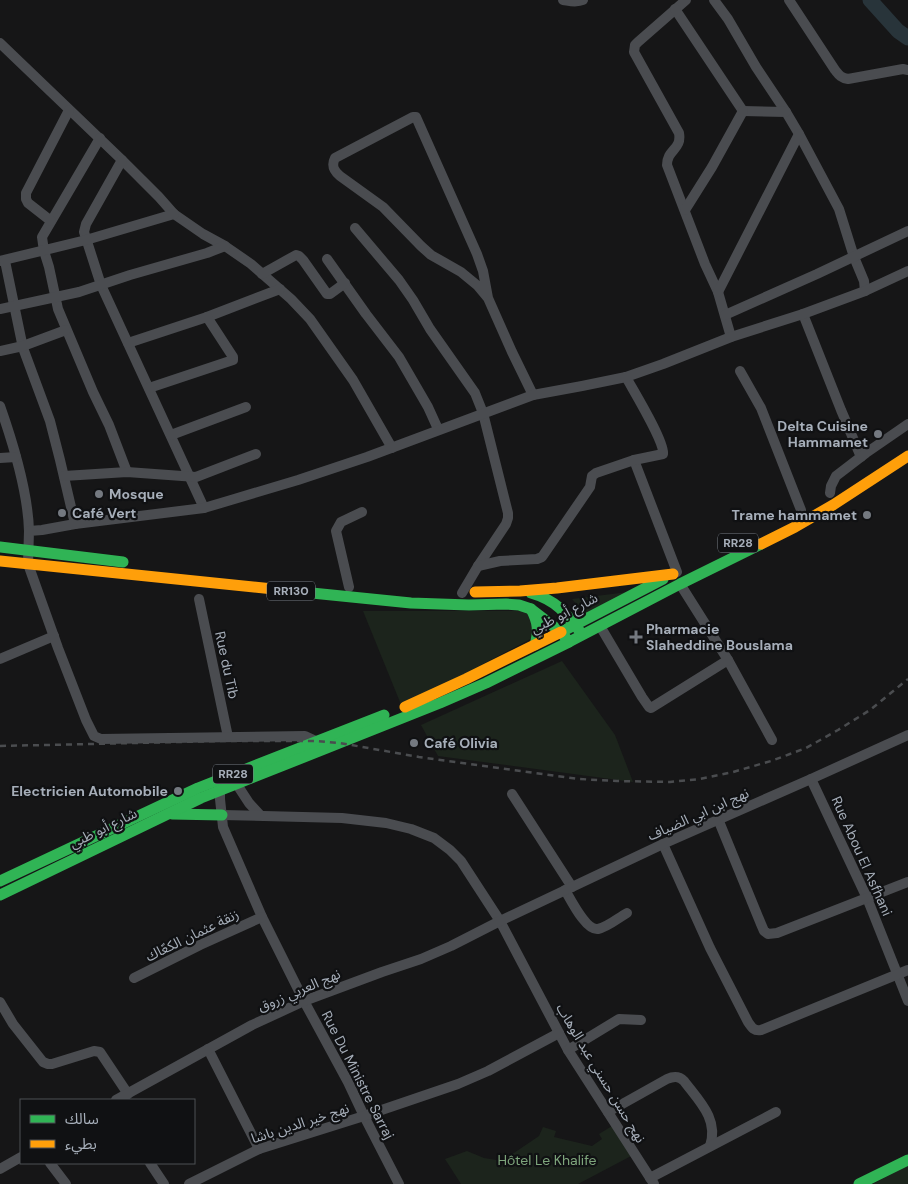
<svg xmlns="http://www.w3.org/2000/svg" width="908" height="1184" font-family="'DM Sans','Noto Sans Arabic',sans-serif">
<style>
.green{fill:#1c241c}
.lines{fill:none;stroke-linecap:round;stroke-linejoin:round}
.river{stroke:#28343a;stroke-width:15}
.street{stroke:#4a4c50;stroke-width:10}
.fast{stroke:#30b455;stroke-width:11}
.slow{stroke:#ff9f0a;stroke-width:11}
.rail{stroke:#4a4c4f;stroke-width:2.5;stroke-dasharray:6 5;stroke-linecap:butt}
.poi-dot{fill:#747980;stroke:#101113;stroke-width:2}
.labels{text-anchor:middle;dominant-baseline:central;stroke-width:4.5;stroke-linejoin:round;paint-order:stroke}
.shield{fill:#101113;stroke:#797f87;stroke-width:1}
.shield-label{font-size:12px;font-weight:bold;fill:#a6aeb9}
.poi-label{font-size:14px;font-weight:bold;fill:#a6aeb9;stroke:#101113;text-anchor:start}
.street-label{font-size:14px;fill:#a6aeb9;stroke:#101113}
.park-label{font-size:14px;fill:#7ea57c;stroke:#101113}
</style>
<rect width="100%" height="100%" fill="#161617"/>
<g class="green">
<path d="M636 591 586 616 572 599Z"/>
<path d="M363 611H537L540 634 402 707Z"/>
<path d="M562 661 615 735 633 782 438 756 421 725Z"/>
<path d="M612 1126 633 1155 578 1184H461L445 1159 467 1151 484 1158 502 1161 539 1136 543 1127 556 1131 554 1137 592 1146 602 1139 599 1134Z"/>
<path d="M908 1165V1184H873Z"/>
</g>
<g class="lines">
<path class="river" d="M870 0 898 31 908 38"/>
<g class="street">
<path d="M563 0C570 1 576 3 583 0"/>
<path d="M686 0 638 42 635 45 634 52 679 133C682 150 667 149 667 165L705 264 718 292 731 337"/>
<path d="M714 0 728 19 756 67 786 112 799 134 839 209 854 257 864 281 865 291"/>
<path d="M789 0 835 70C839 75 841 78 848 79L903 69 908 70"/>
<path d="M675 9 743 111"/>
<path d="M0 43 122 160 159 197 174 214 203 234 225 246 251 264 291 299 310 319 353 380 392 448"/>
<path d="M743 111 786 112"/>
<path d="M100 138 42 237 44 251 49 267 58 309 93 392 109 425 127 472"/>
<path d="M122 160 86 224 84 232 101 285 204 508"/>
<path d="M685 210 712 167 743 111"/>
<path d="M51 221 28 203 26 199V193L69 110"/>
<path d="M355 228 399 280 413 300 430 329 475 393 483 413 508 513V518L506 524 478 566 462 593"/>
<path d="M327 259 366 314 399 357 428 407 438 429"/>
<path d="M0 261 86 240 174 214"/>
<path d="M5 261 23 348 50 421 60 460 75 524"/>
<path d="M262 274 296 255 299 256 303 260 327 294H330L345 283"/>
<path d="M718 292 799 134"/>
<path d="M488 298 483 271 477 254 416 117H413L335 158C331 166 334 171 340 176L383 207 421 246 431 255 461 272 478 286 488 298 512 352 533 395"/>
<path d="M0 309 79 292 130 275 207 253 225 246"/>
<path d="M803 314 841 410 861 457"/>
<path d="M725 315 817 274 908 231"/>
<path d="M207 317 280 289"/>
<path d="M128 343 207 317 233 357V360L149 388"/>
<path d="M0 351 23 346 66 330"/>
<path d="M740 371 761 408 801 510"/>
<path d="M0 406C13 443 28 492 29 531"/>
<path d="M171 435 246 407"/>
<path d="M0 458 16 457"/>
<path d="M634 460 677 572"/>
<path d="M64 476 127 472 196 477 256 454"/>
<path d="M830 493 831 486 836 476 866 453 908 424"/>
<path d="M478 566 500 561 537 559 542 557 590 487 592 476 596 473 634 460 663 454C665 442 633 390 626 377"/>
<path d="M680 584 728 660 772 740"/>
<path d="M349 587 336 531 341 522 362 512"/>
<path d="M199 599 228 737"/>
<path d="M600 626 642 697 649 707 651 708 728 660"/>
<path d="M0 659 54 636"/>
<path d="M318 742 305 736 101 739 94 736 86 720 58 648 28 564 29 531 42 530 75 524 204 508 231 500 298 480 367 457 533 395 582 386 626 377 663 364 731 337 803 314 865 291 908 271"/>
<path d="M811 779 867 898 908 1001"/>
<path d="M234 780 249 803 260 815"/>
<path d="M220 785V799L223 827 262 917 304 1001 348 1082 364 1116 399 1184"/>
<path d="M512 794 572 887"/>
<path d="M222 815 342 818 386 823 411 829 434 838 450 850 461 861 500 921 568 1050 654 1184"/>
<path d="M718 819 761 924 764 931 768 934 777 933 908 882"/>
<path d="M663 844 710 948 748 1022C752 1028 754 1031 761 1030L908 970"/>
<path d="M565 890C571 900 586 931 598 929 608 927 618 918 627 913"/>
<path d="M134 978 200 945 262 917"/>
<path d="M0 1002 13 1024 43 1062 48 1064H52L94 1051 100 1052 128 1094"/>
<path d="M208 1049 259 1149"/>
<path d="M568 1050 619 1019 641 1020"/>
<path d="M116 1100 252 1025 304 1001 382 972 421 959 451 946 500 921 663 844 811 779 908 735"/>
<path d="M608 1112 667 1079C674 1076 679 1076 684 1081 699 1101 719 1119 710 1146"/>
<path d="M50 1163 66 1184"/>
<path d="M150 1163 164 1184"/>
<path d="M0 1169 21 1157"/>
<path d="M650 1178 776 1112"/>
<path d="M189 1184 259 1149 364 1116 458 1084 488 1071 559 1033"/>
</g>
<g class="fast">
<path d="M0 547 123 562"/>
<path d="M302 592 411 603 469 605 506 604 519 605 531 609 561 632 569 642 680 584 761 544"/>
<path d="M531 593C556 600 566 613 581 633"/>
<path d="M531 609C538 622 539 631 535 645"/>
<path d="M561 632 663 579"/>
<path d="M172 814 222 815"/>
<path d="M0 881 198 788 384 715"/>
<path d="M0 895 201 798 440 703 486 683 569 642"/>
<path d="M859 1184 908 1160"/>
</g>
<g class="slow">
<path d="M761 544 795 527 833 505 908 456"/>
<path d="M0 561 302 592"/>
<path d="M475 592 520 591 557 588 673 574"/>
<path d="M405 707 466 679 561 632"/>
</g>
<path class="rail" d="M0 746 223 741H316L340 743 419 757 579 779 617 781 670 782 700 779 733 772 771 761 806 748 838 730 870 710 908 679"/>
</g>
<g class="poi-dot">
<circle cx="878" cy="434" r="5"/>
<circle cx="99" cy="494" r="5"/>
<circle cx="62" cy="513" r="5"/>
<circle cx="867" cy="515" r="5"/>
<path d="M633.5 629.5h5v5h5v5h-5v5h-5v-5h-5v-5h5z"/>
<circle cx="414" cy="743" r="5"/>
<circle cx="178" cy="791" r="5"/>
</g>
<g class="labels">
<g class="shield">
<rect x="718" y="533.5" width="40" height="19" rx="4"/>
<rect x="267" y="581.5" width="48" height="19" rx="4"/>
<rect x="213" y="764.5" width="40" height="19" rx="4"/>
</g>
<g class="shield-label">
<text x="738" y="543">RR28</text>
<text x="291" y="591">RR130</text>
<text x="233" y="774">RR28</text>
</g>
<g class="poi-label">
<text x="868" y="426" text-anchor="end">Delta Cuisine<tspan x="868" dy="16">Hammamet</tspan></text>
<text x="109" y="494">Mosque</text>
<text x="72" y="513">Café Vert</text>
<text x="857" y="515" text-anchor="end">Trame hammamet</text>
<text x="646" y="629">Pharmacie<tspan x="646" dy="16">Slaheddine Bouslama</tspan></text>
<text x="424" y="743">Café Olivia</text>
<text x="168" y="791" text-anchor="end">Electricien Automobile</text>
</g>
<g class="street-label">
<text transform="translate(564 613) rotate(-27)">شارع أبو ظبي</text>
<text transform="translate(227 665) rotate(78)">Rue du Tib</text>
<text transform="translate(698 814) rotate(-24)">نهج ابن ابي الضياف</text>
<text transform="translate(103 828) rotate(-26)">شارع أبو ظبي</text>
<text transform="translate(862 856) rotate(66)">Rue Abou El Asfhani</text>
<text transform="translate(192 935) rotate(-26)">زنقة عثمان الكعّاك</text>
<text transform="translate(299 990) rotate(-23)">نهج العربي زروق</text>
<text transform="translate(601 1073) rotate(59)">نهج حسن حسني عبد الوهاب</text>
<text transform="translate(358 1075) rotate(63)">Rue Du Ministre Sarraj</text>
<text transform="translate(300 1123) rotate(-18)">نهج خير الدين باشا</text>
</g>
<g class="park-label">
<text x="547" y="1160">Hôtel Le Khalife</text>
</g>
</g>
<rect x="20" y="1099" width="175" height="65" fill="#101113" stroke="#4c5055"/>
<rect x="30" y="1115" width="25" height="8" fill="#30b455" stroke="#4c5055"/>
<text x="65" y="1124" font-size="15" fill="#a6aeb9">سالك</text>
<rect x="30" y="1140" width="25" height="8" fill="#ff9f0a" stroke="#4c5055"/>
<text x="65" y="1149" font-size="15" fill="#a6aeb9">بطيء</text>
</svg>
